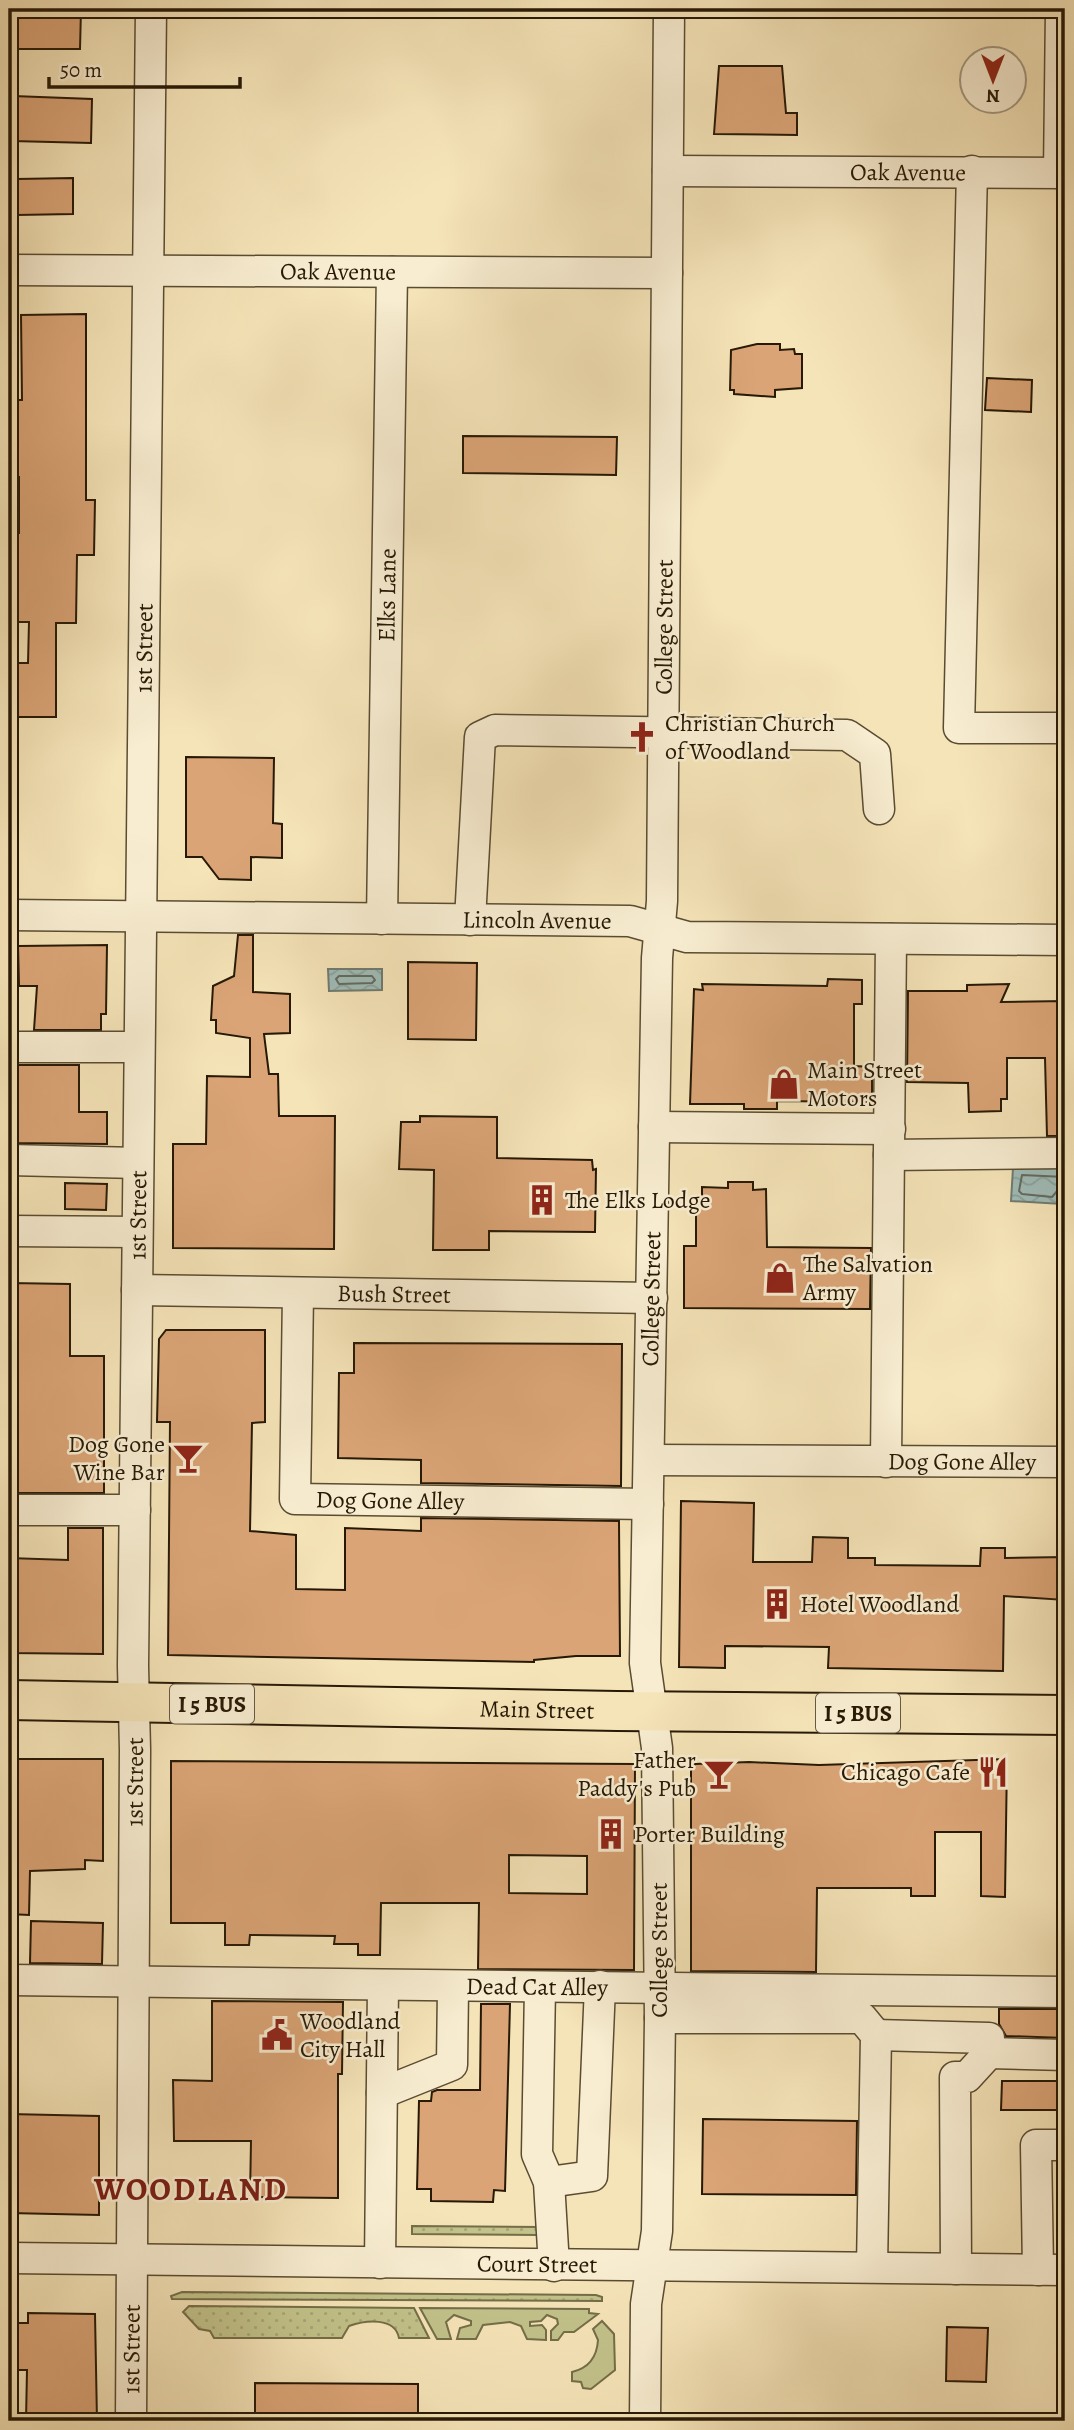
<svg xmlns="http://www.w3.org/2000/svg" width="1074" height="2430" font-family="Alegreya,serif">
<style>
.grass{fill:url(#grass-dots);stroke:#746e48;stroke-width:2}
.garden{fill:#c2c28a;stroke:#746e48;stroke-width:2}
.water{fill:url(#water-waves);stroke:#6f7b71;stroke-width:2}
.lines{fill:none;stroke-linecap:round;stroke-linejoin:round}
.shore{stroke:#636a5f;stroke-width:2}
.building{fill:#daa476;stroke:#271906;stroke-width:2;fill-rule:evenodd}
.minor-casing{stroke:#5a4c32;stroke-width:33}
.major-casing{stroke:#271906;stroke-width:42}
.minor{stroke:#f8edd1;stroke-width:30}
.major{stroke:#f5e4b8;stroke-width:38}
.labels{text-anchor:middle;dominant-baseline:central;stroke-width:5;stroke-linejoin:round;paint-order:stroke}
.shield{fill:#f8edd1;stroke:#665943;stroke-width:2}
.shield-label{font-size:23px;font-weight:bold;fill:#271906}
.street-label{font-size:24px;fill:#271906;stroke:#f8edd1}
.poi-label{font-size:24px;fill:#271906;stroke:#f8edd1;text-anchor:start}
.district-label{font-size:32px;font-weight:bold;letter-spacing:2px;fill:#7a1f14;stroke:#f8edd1}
</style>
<defs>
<pattern id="grass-dots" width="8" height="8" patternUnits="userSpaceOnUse" patternTransform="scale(1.75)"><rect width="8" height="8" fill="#c2c28a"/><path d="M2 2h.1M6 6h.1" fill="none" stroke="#a7a676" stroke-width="1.8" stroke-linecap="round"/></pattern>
<pattern id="water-waves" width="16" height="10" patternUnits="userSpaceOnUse" patternTransform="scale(1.75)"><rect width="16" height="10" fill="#9fbcb8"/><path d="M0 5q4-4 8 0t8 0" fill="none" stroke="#89a19d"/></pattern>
</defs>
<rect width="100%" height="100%" fill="#f5e4b8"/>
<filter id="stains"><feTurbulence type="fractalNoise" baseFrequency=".00286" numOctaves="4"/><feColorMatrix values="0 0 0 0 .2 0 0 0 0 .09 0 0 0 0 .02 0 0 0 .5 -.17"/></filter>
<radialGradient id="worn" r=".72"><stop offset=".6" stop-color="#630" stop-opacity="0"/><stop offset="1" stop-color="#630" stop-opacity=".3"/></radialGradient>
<g class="grass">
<path d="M412 2226 542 2227 538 2235 412 2234Z"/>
<path d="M182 2292 596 2295 602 2297V2301L172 2299 171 2296Z"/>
<path d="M189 2306 414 2308 429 2338H399C395 2317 366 2320 349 2326L342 2338H214L210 2331 199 2329 183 2312Z"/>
</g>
<g class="garden">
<path d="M420 2308 589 2309V2313L598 2314 574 2332H564L558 2340H551V2331L558 2324 557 2319 547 2315 541 2321 530 2322V2326L542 2325 546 2330V2340L527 2339 521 2326 510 2322 483 2325 476 2339H457L460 2328 471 2325V2321L454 2315 446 2322 451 2339H437Z"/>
<path d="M602 2321 614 2334 615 2370 591 2389 583 2388 581 2382 572 2381V2372C589 2368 597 2357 598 2340L593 2329Z"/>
</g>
<g class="water">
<path d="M328 969H382V990L329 991Z"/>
<path d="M1013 1168H1060L1062 1204 1011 1201Z"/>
</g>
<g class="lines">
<g class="shore">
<path d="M339 976H372L375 980 372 983 339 984 336 979Z"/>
<path d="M1065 1177 1022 1175 1019 1191 1022 1194 1052 1197 1058 1190 1065 1188"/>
</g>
</g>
<g class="building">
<path d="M10 9H81L80 49H9Z"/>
<path d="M719 66H782L786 113H797V135L714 134Z"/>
<path d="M13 96 92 99 91 143 12 141Z"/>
<path d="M73 178V214L17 215V179Z"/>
<path d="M86 314V500H95L94 555H77L76 623H56V717H9L11 663H28L29 622H9L12 533H19V477H9V455H15V400H22L21 315Z"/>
<path d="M757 344H780V350L794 349 795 354H802V388L775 390V397L734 394V390H730L731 350Z"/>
<path d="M987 378 1032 380 1031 412 985 410Z"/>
<path d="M463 436 617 437 616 475 463 473Z"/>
<path d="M186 757 274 758 273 823 282 824V858L251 857V880L219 879 202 857H186Z"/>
<path d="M238 935H253V992L290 994V1033L264 1034 269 1074H278L279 1116H335L334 1249 173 1248V1144H206L207 1076 250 1077V1038L216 1033V1020H211L213 986 234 976Z"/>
<path d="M107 945 106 1014H101V1030H34L37 986H19L18 946Z"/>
<path d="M408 962 477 963 476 1040 408 1039Z"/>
<path d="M828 979 862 980V1004H854V1066L872 1067V1102L777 1101V1109H744V1104H690L694 989 703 990 702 984 827 986Z"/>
<path d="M1009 984 1001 1002 1065 1001V1136H1047L1045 1058H1007V1099H1001V1111L969 1112 968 1083 907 1082 908 991H967V985Z"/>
<path d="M11 1065H79V1112H107V1144L9 1143Z"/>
<path d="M420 1116 497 1117V1158L592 1160 593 1170 596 1169 595 1232 489 1231V1250H433L434 1170 399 1169 401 1122H420Z"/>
<path d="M728 1182H753V1190L766 1189 767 1247 871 1248 870 1309 684 1308V1246H696V1203H702V1187L728 1188Z"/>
<path d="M65 1183 107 1184 106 1210 65 1209Z"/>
<path d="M10 1283 70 1284V1356H104V1493H9V1422H13Z"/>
<path d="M166 1330H265V1422L252 1423 250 1531 296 1535V1589L345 1590V1528L421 1531V1518L619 1521 620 1656H576L534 1660V1662L168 1655 170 1422H157L159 1339Z"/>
<path d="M354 1343 622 1344 621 1486 421 1483V1460L338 1458 339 1373H354Z"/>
<path d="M681 1501 754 1503 753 1562H812L813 1537 848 1538V1558H875V1565L980 1566 981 1548H1005V1558L1065 1557V1600L1004 1596 1003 1671 828 1668 829 1647 725 1646V1668L679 1667Z"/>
<path d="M68 1528H103V1654L9 1653V1558L68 1560Z"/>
<path d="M9 1759H103V1861L85 1860V1869L30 1871 29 1915 9 1914Z"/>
<path d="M1007 1759 1005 1897 981 1896V1832H935V1896H911V1888H817L816 1972 691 1971V1771L695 1764 749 1762 819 1765Z"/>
<path d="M171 1761 635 1764 634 1970 478 1969 479 1903H381L380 1955H358V1944H334L335 1936 250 1935 249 1945H225V1923H171ZM509 1855 587 1856V1894L509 1893Z"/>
<path d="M31 1921 103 1923 102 1964 30 1963Z"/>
<path d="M212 2001 343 2002 342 2074H338V2198L250 2197 251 2141H174L173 2080 212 2081Z"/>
<path d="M481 2004H510L505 2191 494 2190 493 2202 431 2201V2189H417L419 2101H431L432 2092 437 2090H480Z"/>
<path d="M999 2009H1065V2038L1006 2036 999 2024Z"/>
<path d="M1002 2081H1065V2110H1001Z"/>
<path d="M9 2114 99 2116V2215L9 2213Z"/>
<path d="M703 2119 857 2121 856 2195 702 2194Z"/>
<path d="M28 2313 95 2314 97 2421H26L27 2370H9V2323H28Z"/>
<path d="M947 2327 988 2328 986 2382 946 2381Z"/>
<path d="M255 2383 418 2384V2421L303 2417V2421H255Z"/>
</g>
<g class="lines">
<defs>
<g id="minor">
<path id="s1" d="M668 171 1065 173"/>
<path d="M972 171 959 728H1065"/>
<path d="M1059 173 1061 9"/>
<path id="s2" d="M9 270 667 273"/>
<path id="s3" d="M9 915 630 921 687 937 1065 940"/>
<path id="s4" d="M382 919 392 272"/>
<path d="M470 920 480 737 495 730 847 735 875 754 879 809"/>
<path d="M9 1047H138"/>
<path d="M654 1127 890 1129"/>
<path d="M889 1155 1065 1153"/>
<path d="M9 1160 138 1163"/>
<path d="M9 1231 137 1232"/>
<path id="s5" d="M137 1290 652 1298"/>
<path id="s6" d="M298 1293 295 1499 648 1504"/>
<path id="s7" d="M649 1460 1065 1462"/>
<path d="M886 1462 891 939"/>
<path d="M9 1510H135"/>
<path id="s8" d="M9 1980C361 1987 713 1987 1065 1992"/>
<path d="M540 1988 537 2154 549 2182 554 2266"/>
<path d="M660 2018H862L876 2035 872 2267"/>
<path d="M876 2035 989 2038V2053L967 2077H955L956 2269"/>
<path d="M989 2053 1065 2055"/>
<path d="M382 2093 452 2065 453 1988"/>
<path d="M549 2182 592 2176 600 1986"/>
<path id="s9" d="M9 2258 1065 2270"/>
<path d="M380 2263 383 1986"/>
<path d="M1038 2270 1036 2145H1065"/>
<path id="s10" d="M131 2421 135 1750 133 1666 151 9"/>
<path id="s11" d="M645 2421 646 2304 657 2231 660 2018 657 1748 645 1663 657 958 662 901 669 9"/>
</g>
<g id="major">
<path id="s12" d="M9 1700 617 1711 1065 1715"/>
</g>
</defs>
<use href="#minor" class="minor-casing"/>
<use href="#major" class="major-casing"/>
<use href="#minor" class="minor"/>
<use href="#major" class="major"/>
</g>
<defs>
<symbol id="church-bare" viewBox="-9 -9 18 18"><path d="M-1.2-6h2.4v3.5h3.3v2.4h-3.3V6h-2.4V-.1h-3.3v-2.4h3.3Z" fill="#8f2418" stroke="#f8edd1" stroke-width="2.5" paint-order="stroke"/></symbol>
<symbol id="shop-bare" viewBox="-9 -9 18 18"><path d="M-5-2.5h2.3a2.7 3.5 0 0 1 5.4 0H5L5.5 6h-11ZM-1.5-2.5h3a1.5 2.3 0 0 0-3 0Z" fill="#8f2418" stroke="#f8edd1" stroke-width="2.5" paint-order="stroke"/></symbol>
<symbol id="building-bare" viewBox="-9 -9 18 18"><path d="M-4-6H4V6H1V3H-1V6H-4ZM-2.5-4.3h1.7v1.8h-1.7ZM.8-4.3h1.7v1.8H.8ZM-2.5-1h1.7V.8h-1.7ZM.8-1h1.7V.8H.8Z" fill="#8f2418" stroke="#f8edd1" stroke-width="2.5" paint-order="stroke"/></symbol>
<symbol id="bar-bare" viewBox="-9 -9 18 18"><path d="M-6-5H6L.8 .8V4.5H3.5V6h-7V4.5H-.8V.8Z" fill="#8f2418" stroke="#f8edd1" stroke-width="2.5" paint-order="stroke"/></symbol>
<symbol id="restaurant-bare" viewBox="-9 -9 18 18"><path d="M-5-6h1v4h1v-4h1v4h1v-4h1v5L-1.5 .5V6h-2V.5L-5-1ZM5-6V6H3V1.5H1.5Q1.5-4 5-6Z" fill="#8f2418" stroke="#f8edd1" stroke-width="2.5" paint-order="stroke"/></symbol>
<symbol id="civic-bare" viewBox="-9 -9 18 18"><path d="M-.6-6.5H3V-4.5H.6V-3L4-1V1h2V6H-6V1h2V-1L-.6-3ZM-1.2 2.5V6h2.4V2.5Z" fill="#8f2418" stroke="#f8edd1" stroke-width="2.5" paint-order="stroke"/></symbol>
</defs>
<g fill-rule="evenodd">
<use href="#church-bare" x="620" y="715" width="44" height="44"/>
<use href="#shop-bare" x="762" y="1062" width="44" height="44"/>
<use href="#building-bare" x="520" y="1178" width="44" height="44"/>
<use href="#shop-bare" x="758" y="1256" width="44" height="44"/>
<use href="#bar-bare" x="166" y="1436" width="44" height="44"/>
<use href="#building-bare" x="755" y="1582" width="44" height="44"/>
<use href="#restaurant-bare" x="971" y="1750" width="44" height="44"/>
<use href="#bar-bare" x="697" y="1752" width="44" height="44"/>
<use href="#building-bare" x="589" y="1812" width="44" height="44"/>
<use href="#civic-bare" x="255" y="2013" width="44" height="44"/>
</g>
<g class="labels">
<g class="shield">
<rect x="170" y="1684.5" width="84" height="39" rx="5"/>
<rect x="816" y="1693.5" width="84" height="39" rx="5"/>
</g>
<g class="shield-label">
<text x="212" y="1704">I 5 BUS</text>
<text x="858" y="1713">I 5 BUS</text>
</g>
<g class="street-label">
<text stroke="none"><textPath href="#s1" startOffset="240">Oak Avenue</textPath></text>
<text stroke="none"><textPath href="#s2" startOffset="329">Oak Avenue</textPath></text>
<text stroke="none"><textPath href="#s4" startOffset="324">Elks Lane</textPath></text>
<text stroke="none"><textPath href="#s11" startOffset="1796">College Street</textPath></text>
<text stroke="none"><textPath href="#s10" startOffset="1773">1st Street</textPath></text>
<text stroke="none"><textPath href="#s3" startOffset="528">Lincoln Avenue</textPath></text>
<text stroke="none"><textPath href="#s10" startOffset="1206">1st Street</textPath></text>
<text stroke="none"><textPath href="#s5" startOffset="257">Bush Street</textPath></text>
<text stroke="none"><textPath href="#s11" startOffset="1124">College Street</textPath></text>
<text stroke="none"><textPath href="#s7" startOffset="313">Dog Gone Alley</textPath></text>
<text stroke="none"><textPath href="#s6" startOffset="301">Dog Gone Alley</textPath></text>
<text stroke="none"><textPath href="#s12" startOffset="528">Main Street</textPath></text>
<text stroke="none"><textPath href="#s10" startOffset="639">1st Street</textPath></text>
<text transform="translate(659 1950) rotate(-90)">College Street</text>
<text stroke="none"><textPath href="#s8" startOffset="528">Dead Cat Alley</textPath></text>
<text stroke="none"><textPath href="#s9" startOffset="528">Court Street</textPath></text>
<text stroke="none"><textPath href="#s10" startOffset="72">1st Street</textPath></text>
</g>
<g class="poi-label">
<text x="665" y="723">Christian Church<tspan x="665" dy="28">of Woodland</tspan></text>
<text x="807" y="1070">Main Street<tspan x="807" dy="28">Motors</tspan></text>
<text x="565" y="1200">The Elks Lodge</text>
<text x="803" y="1264">The Salvation<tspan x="803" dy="28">Army</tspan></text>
<text x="165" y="1444" text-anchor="end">Dog Gone<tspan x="165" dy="28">Wine Bar</tspan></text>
<text x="800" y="1604">Hotel Woodland</text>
<text x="696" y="1760" text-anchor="end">Father<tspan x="696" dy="28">Paddy's Pub</tspan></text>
<text x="970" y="1772" text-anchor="end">Chicago Cafe</text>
<text x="634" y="1834">Porter Building</text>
<text x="300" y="2021">Woodland<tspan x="300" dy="28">City Hall</tspan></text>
</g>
<g class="district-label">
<text x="191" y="2189">WOODLAND</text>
</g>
</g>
<rect width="1074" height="2430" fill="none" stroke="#f5e4b8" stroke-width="35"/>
<rect x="10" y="10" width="1053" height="2409" fill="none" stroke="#271906" stroke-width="3.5"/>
<rect x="18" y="18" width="1039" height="2395" fill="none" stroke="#271906" stroke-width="2"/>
<g transform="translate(993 80) rotate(180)"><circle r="33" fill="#f8edd1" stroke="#a49880" stroke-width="2"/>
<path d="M0-5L12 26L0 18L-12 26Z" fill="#8f2418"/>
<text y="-10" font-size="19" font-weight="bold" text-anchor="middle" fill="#271906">N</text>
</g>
<path d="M49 77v10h191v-10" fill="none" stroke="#271906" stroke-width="3.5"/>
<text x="60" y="77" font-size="21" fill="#271906" stroke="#f8edd1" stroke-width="5" paint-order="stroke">50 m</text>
<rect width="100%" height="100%" filter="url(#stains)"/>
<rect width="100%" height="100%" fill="url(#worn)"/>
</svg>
